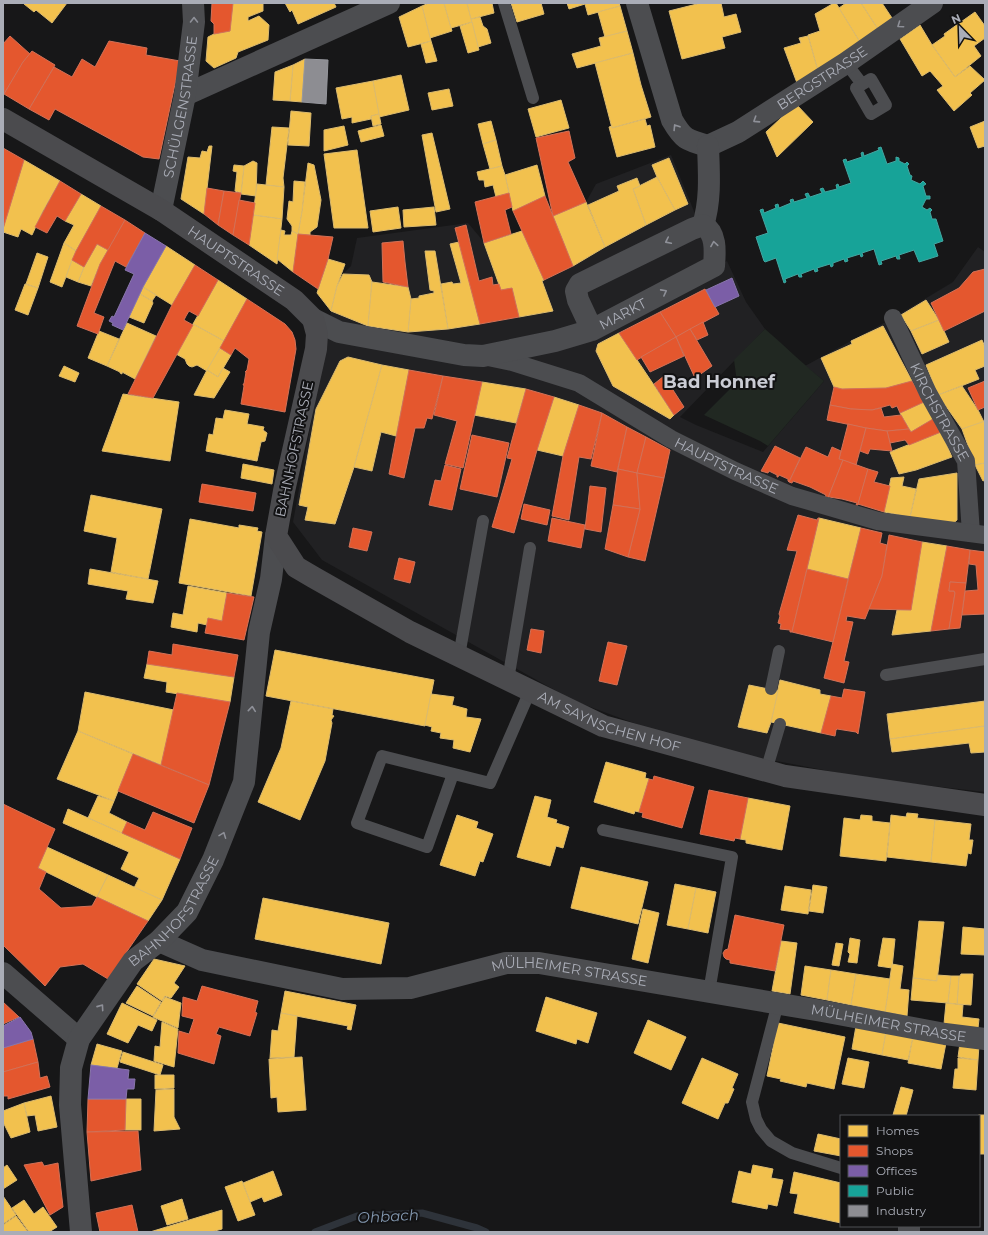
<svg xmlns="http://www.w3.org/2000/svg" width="988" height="1235" font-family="Montserrat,sans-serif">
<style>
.built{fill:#212123}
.green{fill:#212822}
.homes{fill:#f2c14e;stroke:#dcbb6e}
.shops{fill:#e4572e;stroke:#d37157}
.offices{fill:#7b5ea7;stroke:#8976ac}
.public{fill:#17a398;stroke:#43a6a1}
.industry{fill:#8d8d92;stroke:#96979d}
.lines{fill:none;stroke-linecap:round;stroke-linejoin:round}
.stream{stroke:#2e333a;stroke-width:7}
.service{stroke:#4c4d50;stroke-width:12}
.pedestrian{stroke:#4c4d50;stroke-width:18}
.minor{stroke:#4c4d50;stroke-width:22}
.secondary{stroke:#4b4b4e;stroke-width:22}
.oneway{stroke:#8e9098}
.labels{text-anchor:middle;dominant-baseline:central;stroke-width:4;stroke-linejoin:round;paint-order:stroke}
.street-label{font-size:14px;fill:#aaadb7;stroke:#121213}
.water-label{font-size:15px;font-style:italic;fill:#8398b0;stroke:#121213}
.district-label{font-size:18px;font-weight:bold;fill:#caccd4;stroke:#121213}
</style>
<rect width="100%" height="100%" fill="#171718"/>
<path class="built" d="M671 155 698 221 711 269 727 261 746 302 765 329 680 417 696 425 763 452 824 381 805 366 893 318 953 282 978 247 985 252V792L870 779 730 752 650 729 574 701 322 560 293 522 331 311 337 286 343 274 351 266 357 238 468 223 484 242 552 222 553 216 586 202 596 184Z"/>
<path class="green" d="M765 329C785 346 804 365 824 381L768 446 760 441 704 415 737 382 734 360Z"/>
<g class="homes">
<path d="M25 3H67L52 23 36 10 34 12 24 4Z"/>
<path d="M233 3H263V11L248 17V21L259 16 269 25 268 40 238 52 236 58 214 68 206 61 208 37 214 34 230 31Z"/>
<path d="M285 3H334L336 7 298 24 292 10 290 12Z"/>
<path d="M429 3H444L452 31 430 38 422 6Z"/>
<path d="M444 3H467L472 22 451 28Z"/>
<path d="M467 3H492L494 13 471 19Z"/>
<path d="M511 3H541L544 14 517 22Z"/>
<path d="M567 3H619L620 6 588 15 585 4 569 9Z"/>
<path d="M701 3H721L724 17 736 14 741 32 722 37 725 48 682 59 669 11Z"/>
<path d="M834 3H836L860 42 818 71 808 35 820 31 815 14Z"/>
<path d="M846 3H861L878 29 860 42 839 8Z"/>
<path d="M861 3H882L892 18 878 29Z"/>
<path d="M422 6 431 41 408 47 399 17Z"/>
<path d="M620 6 627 31 605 37 598 12Z"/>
<path d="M975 12 985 26V38L974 46 981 56 955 77 932 45 945 36 944 34Z"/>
<path d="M480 17 483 26 487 29 491 43 478 47 471 19Z"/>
<path d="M472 22 479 50 468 53 460 26Z"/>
<path d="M920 25 932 45 955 77 970 66 985 80 970 93 972 95 954 111 937 90 943 86 930 71 922 76 900 39Z"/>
<path d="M627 31 633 53 577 68 572 54 601 46 599 38Z"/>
<path d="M808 36 818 71 797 83 784 48 801 43 799 38Z"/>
<path d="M431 41 437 61 426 63 421 44Z"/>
<path d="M633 53 641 85 651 117 612 128 595 63Z"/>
<path d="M305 59 302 102 290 101 293 65Z"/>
<path d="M293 65 290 101 273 100 275 72Z"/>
<path d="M401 75 409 110 379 117 373 81Z"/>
<path d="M373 81 379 114 371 116V119L352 123V117L342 119 336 88Z"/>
<path d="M449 89 453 106 432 110 428 93Z"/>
<path d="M561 100 569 128 536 137 528 109Z"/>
<path d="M796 104 813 122 777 157 766 132Z"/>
<path d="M291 111 311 113 309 146 288 145Z"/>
<path d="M379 114 381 124 373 126 371 116Z"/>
<path d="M645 119 647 126 650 125 655 147 617 157 609 127 612 126V128Z"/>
<path d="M491 121 496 140 483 144 478 124Z"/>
<path d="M985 121V146L978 148 970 127Z"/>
<path d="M381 125 384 136 361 142 358 131Z"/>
<path d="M344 126 348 145 324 151V130Z"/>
<path d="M272 127 289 128 283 178 284 187 266 185Z"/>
<path d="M432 133 450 209 436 212 422 135Z"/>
<path d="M496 140 502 166 490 169 483 144Z"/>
<path d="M209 146H212L204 214 181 199 188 157 200 158 202 151 207 152Z"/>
<path d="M357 150 368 228H334L324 154Z"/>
<path d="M669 158 688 204 675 210 657 177 652 165Z"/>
<path d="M24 160 60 181 43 211 32 235 21 229 18 237 3 232V229Z"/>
<path d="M253 161 257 163 256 196 241 194 244 166Z"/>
<path d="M308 163 314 165 321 200 317 227 310 232V235L298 234 302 211Z"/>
<path d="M234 165 244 166 241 193 235 191 237 172 233 171Z"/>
<path d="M537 165 545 196 513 211 505 175Z"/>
<path d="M502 166 505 175 509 193 496 197 493 185 485 187 484 180H479L477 172Z"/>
<path d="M657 177 675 210 646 225 633 189Z"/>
<path d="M637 178 640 186 633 189 646 225 605 247 588 205 619 191 617 186Z"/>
<path d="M294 181 305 182 302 211 298 234 292 231V226L287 219 289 201 293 202Z"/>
<path d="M257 184 284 187 282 219 253 215Z"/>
<path d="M81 194 101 206 76 251 64 243 74 225 65 221Z"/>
<path d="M586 202 605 247 573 266 553 216Z"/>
<path d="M398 207 401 228 373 232 370 211Z"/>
<path d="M434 207 436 225 404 227 403 210Z"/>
<path d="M253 215 282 219 277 264 249 245Z"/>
<path d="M281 230 285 231 284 235H291L292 231 298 234 293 272 277 259Z"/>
<path d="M522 231 544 280 542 281 553 311 519 317 512 288 501 290 484 243Z"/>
<path d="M459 242 480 324 448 329 441 284 452 282 453 284 461 283 450 244Z"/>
<path d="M64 243 76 251 62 287 50 282Z"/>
<path d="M97 244 108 250 100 264 91 286 78 282 84 267Z"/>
<path d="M166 246 195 265 172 305 143 287Z"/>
<path d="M425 251H435L448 329 408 332 411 299 419 298V296L434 293V291L430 290Z"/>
<path d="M37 253 48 257 38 288 26 284Z"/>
<path d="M328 259 345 264 337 286 331 311 317 293Z"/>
<path d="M72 260 84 267 78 282 66 277Z"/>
<path d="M343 274 369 275 372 282 368 326 331 311 337 286Z"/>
<path d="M218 280 247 299 224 341 193 324Z"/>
<path d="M372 282 408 287 411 299 408 332 368 326Z"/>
<path d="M25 284 38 288 28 315 15 310Z"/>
<path d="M143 287 156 295 152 301 140 294Z"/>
<path d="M140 294 152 301 153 303 144 323 129 317Z"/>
<path d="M926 300 939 320 911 331 901 315Z"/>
<path d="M939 320 949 342 922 354 911 331Z"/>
<path d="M127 323 156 336 135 379 122 372V374L120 373V372L107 366Z"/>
<path d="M193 324 224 341 207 371 197 365 192 367 189 366 187 364 185 359 176 354Z"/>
<path d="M883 326 912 381 886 388 842 389 834 387 821 358 852 344 851 341Z"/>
<path d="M99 331 119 339 107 366 88 358Z"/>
<path d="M619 333 674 415 670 419 613 386 596 351 598 344Z"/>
<path d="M982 340 985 347V366L975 370 979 379 938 395 926 365Z"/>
<path d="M220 348 231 355 218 377 207 370Z"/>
<path d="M348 357 382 365 354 467 335 524 305 520 308 507 299 505 316 409 340 361Z"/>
<path d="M382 365 409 370 396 436 381 432 372 471 354 467Z"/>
<path d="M64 366 79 373 75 382 59 376Z"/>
<path d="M223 368 230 372 214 398 194 395 207 370 218 377Z"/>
<path d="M482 382 526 389 516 423 474 415Z"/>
<path d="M962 386 978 410 984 422 962 429 938 395Z"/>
<path d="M123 394 179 402 170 461 102 451Z"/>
<path d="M554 397 579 405 563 456 537 450Z"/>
<path d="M924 402 933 419 911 432 900 413Z"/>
<path d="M225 410 249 414 247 424 264 427 263 430 267 433 265 441 261 442 257 461 206 451 209 434 213 435 216 418 223 419Z"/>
<path d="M985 421V463L975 465 962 429Z"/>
<path d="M941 432 952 457 916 470 899 474 890 452Z"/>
<path d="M985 463V480L983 481 975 465Z"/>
<path d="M243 464 274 470 272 484 241 478Z"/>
<path d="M957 473V520L951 525 910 517 919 479Z"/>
<path d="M904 477 902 486 916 489 910 517 884 512 891 478Z"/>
<path d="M91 495 162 509 148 579 111 572 117 538 84 531Z"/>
<path d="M819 518 861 528 848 579 807 569Z"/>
<path d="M190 519 239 528V525L258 528 257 531 262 532 251 596 179 583Z"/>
<path d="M922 542 947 546 931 631 892 635 897 610H911Z"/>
<path d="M90 569 158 581 153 603 126 599 128 591 88 584Z"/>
<path d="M188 586 227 593 222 621 208 618 207 625 198 623 197 632 171 627 173 613 183 615Z"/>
<path d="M275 650 434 680 425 726 266 696Z"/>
<path d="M147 664 234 677 230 702 166 692 167 682 144 678Z"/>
<path d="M780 680 820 690V694L831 696 821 733 771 722Z"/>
<path d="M749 685 778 691 771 722 767 733 738 727Z"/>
<path d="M85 692 174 710 161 765 78 731Z"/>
<path d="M431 694 454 697 452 705 467 709 466 717 481 719 470 752 453 748 454 740 440 738 441 733 431 731 432 727 425 725Z"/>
<path d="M291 701 333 709 332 715 334 716 331 720 332 723 325 761 300 820 258 802 281 748Z"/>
<path d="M985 701V726L890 739 887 714Z"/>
<path d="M985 726V752L971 753 969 743 892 752 890 739Z"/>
<path d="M78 731 133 754 114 801 57 779Z"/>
<path d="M606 762 646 773 645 778 649 779 639 812 635 811 634 814 594 802Z"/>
<path d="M98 796 114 801 109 813 127 822 122 833 88 818Z"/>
<path d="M535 796 551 800 547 817 557 820 556 823 569 827 563 848 556 846 550 866 517 857Z"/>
<path d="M748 798 790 806 782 850 746 843V840L740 839Z"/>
<path d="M68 809 180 859 162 900 134 888 139 878 121 869 129 852 63 823Z"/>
<path d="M907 813 918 814 917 818 935 820 931 862 887 857 891 815 906 817Z"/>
<path d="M457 815 478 822 476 828 493 834 483 862 480 861 475 876 440 865Z"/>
<path d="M861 815 872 816V821L890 823 886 861 840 856 844 818 860 820Z"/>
<path d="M935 820 971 824 969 840H973L971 854 968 853 966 866 931 862Z"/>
<path d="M47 847 108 875 97 897 38 868Z"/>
<path d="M581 867 648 882 638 924 571 908Z"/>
<path d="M108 875 162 900 148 921 97 897Z"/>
<path d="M675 884 696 888 688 929 667 925Z"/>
<path d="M813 885 827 887 823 913 809 911Z"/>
<path d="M785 886 811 890 808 914 781 910Z"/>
<path d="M696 888 716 892 708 933 688 929Z"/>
<path d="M263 898 389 923 381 964 255 939Z"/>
<path d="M643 909 659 913 648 963 632 959Z"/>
<path d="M919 921 944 922 937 981 913 978Z"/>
<path d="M963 927 985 929V955L961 954Z"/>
<path d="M850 938 860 940 857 963 848 962 850 954 848 952Z"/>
<path d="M883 938 895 939 892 968 878 966Z"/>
<path d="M781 941 797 943 790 994 772 991Z"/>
<path d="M836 943 843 944 839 966 832 965Z"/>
<path d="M154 959 185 966 174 983 179 987 171 998 165 996 162 1001 137 984Z"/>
<path d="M892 964 903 966 900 989 909 990 907 1016 885 1012Z"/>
<path d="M805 966 831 970 827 1000 801 995Z"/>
<path d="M831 970 856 974 851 1005 827 1000Z"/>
<path d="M856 974 890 979 885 1012 851 1005Z"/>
<path d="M961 974H973L971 1005 957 1004 959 976H960Z"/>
<path d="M937 975 951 976 948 1003 911 1000 913 978 937 981Z"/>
<path d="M951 976H959L957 1004 948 1003Z"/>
<path d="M137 986 161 1002 153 1016 126 1003Z"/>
<path d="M285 991 356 1005 351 1030 347 1029 348 1026 281 1013Z"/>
<path d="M165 997 181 1003 178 1028 153 1017Z"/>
<path d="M546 997 597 1013 588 1043 577 1039 576 1044 536 1031Z"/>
<path d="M122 1003 157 1020 152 1031 138 1025 128 1043 107 1034Z"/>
<path d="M946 1003 963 1005 962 1017 979 1019 978 1028 944 1024Z"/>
<path d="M281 1013 297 1016 294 1057 270 1058 272 1030 278 1031Z"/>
<path d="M648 1020 686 1037 671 1070 634 1053Z"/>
<path d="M162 1022 178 1029 174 1067 154 1061 155 1046 160 1047Z"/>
<path d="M778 1023 845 1037 834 1089 807 1083 806 1087 780 1081 781 1079 767 1076Z"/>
<path d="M856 1026 886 1032 882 1055 852 1049Z"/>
<path d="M886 1032 913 1037 908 1060 882 1055Z"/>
<path d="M913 1037 946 1043 941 1069 908 1063Z"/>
<path d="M960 1043 979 1045 978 1060 958 1057Z"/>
<path d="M97 1044 122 1051 117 1068 91 1065Z"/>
<path d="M123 1052 163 1065 160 1075 120 1062Z"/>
<path d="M302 1057 306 1110 278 1112 277 1097 271 1098 269 1059Z"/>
<path d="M702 1058 738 1074 732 1088 734 1089 728 1103H725L718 1119 682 1103Z"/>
<path d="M848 1058 869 1062 864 1088 842 1084Z"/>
<path d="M958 1058 978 1060 976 1090 953 1088 955 1069H958Z"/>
<path d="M155 1075H174V1088L155 1089Z"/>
<path d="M901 1087 913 1090 906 1116 893 1115Z"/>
<path d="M174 1089V1117L180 1129 154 1131 156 1090Z"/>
<path d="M51 1096 57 1127 38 1131 35 1115 27 1116 24 1103Z"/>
<path d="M126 1099H141V1130H125Z"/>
<path d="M24 1103 30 1132 11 1138 3 1122V1111Z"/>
<rect x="979" y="1115" width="6" height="39"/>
<path d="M818 1134 841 1139V1156L814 1151Z"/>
<path d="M7 1165 17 1180 3 1189V1168Z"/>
<path d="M753 1165 773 1169 771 1178 783 1180 777 1206 768 1204 767 1209 732 1202 739 1171 751 1174Z"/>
<path d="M273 1171 282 1195 264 1202 262 1197 250 1202 243 1183Z"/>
<path d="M794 1172 841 1183V1223L794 1213 798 1194 790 1193Z"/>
<path d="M242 1181 255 1215 238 1221 225 1187Z"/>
<path d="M3 1196 16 1215 3 1224Z"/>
<path d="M182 1199 188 1219 167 1225 161 1206Z"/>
<path d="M24 1200 34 1214 43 1207 57 1227 49 1232H29L12 1208Z"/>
<path d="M222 1210V1229L211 1232H150Z"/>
<path d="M16 1216 28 1232H3V1225Z"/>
</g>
<g class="shops">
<path d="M212 3H233L230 31 214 34V24L211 21Z"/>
<path d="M10 36 30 54 23 62 4 94 3 44Z"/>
<path d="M109 41 147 48 146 55 180 61 159 159 143 157 55 109 49 120 29 109 54 67 72 77 82 59 95 67Z"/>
<path d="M32 51 55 65 29 109 4 94 23 62Z"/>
<path d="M569 131 575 158 568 162 586 202 553 216 536 138Z"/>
<path d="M3 148 24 160 3 229Z"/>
<path d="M60 181 81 194 65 221 57 216 47 233 35 227Z"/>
<path d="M207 188 224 191 218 225 204 214Z"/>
<path d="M224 191 241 193 233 235 218 225Z"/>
<path d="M509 193 512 207 505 210 511 234 484 243 475 202Z"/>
<path d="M545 196 573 266 544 280 513 211Z"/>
<path d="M239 200 255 203 249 245 233 235Z"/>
<path d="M101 206 125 220 108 250 97 244 84 267 72 260 76 251Z"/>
<path d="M125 220 145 233 126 267 115 261 94 313 104 317 98 334 77 326 100 264Z"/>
<path d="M466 225 479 281 492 277 493 285 499 284 501 290 512 288 519 317 480 324 455 228Z"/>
<path d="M298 234 333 237 328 259 318 289 293 272Z"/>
<path d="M403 241 405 262 408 287 383 282 382 243Z"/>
<path d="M195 265 218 280 198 316 189 311 186 316 184 320 193 325 153 398 128 394 172 305Z"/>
<path d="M985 269V311L944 331 931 303 959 288 973 272Z"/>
<path d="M705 289 719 314 676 337 660 312Z"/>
<path d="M247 299 285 324 292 332 295 340 296 349 285 412 241 404 244 386 243 384H244L246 372H245L247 370 249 359 235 348 231 355 220 348Z"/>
<path d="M660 312 676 337 637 360 619 333Z"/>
<path d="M703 322 708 335 697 340 690 329Z"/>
<path d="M690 329 712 366 695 378 676 337Z"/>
<path d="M676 337 684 356 650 372 641 357Z"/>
<path d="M409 370 443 376 432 419 427 418 424 428H415L404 478 389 474Z"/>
<path d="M443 376 482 382 463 468 445 464 457 421 434 415Z"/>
<path d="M664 376 684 407 674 415 654 384Z"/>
<path d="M912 381 924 402 900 413 897 406 892 408 890 405 872 410 851 409 830 405 834 387 842 389 886 388Z"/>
<path d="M985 381V407L978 410 968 388Z"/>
<path d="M526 389 554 397 537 450 514 533 492 527 512 459 507 458Z"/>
<path d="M579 405 602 413 591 459 579 457 569 520 552 516 563 456Z"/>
<path d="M830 405 851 409 872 410 881 408 884 417 901 415 909 429 887 431 866 428 827 420Z"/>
<path d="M602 413 627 427 617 472 591 466Z"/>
<path d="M933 419 941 432 909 445 905 440 890 443 887 431 909 429 911 432Z"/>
<path d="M848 424 866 428 856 465 839 459Z"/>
<path d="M627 427 646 437 637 473 618 469Z"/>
<path d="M866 428 887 431 892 451 870 449 868 454 860 451Z"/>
<path d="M472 435 509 443 497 497 460 489Z"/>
<path d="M646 437 670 450 664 478 637 473Z"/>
<path d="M775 446 800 458 789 482 788 481V479L779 475 778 477H777V475L769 471 768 473 761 471Z"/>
<path d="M806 447 828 457 832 447 841 451 839 459 843 460 828 498 825 497 826 495 810 487 793 481 792 483 789 482Z"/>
<path d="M843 460 868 469 858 505H856L857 503 842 499 829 497 828 498Z"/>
<path d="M445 465 461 469 452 510 429 505 435 480 441 481Z"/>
<path d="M618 469 637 473 640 509 613 505Z"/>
<path d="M868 469 878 472 874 482 890 486 884 512 858 504Z"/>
<path d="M637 473 664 478 645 561 628 557 640 509Z"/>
<path d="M202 484 256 493 253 511 199 502Z"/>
<path d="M590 486 606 488 601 532 585 529Z"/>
<path d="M524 504 550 510 547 525 521 519Z"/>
<path d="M613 505 640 509 628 557 605 549Z"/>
<path d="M798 515 817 520 818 518H819L792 632H790V630L780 629 781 624 778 623 780 616 779 614 797 551 787 550Z"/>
<path d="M552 518 585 525 581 548 548 541Z"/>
<path d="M353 528 372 532 367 551 349 547Z"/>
<path d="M861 528 882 533 880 543 887 545 882 576 865 619 847 616 846 621 853 622 844 661 849 662 844 683 824 678Z"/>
<path d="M889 535 922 542 911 610 869 609 882 576Z"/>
<path d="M947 546 970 550 966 583 950 582 949 591H954L955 593 949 629 931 631Z"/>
<path d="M970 550 985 552V614L962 615 965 591 978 590 976 565 969 564Z"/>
<path d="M399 558 415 562 410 583 394 579Z"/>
<path d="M807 569 848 579 833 642 792 632Z"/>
<path d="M950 582 966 583 960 628 949 629 955 593 954 591H949Z"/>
<path d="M227 593 254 597 244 640 205 633 208 618 222 621Z"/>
<path d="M531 629 544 631 541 653 527 650Z"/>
<path d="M608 642 627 646 617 685 599 681Z"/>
<path d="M173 644 238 655 234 677 147 664 149 651 172 655Z"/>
<path d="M844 689 865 692 858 734 856 732 837 729 836 730 835 736 821 733 831 696 842 698Z"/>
<path d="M177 693 230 702 209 785 161 765Z"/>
<path d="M133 754 209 785 194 823 118 791Z"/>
<path d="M654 776 694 787 682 828 642 817 643 813 639 812 649 779 653 780Z"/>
<path d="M709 790 748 798 740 839 735 838 734 841 700 834Z"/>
<path d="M3 804 55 829 38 868 46 872 39 889 61 908 92 906 97 897 148 921 108 979 83 964 60 967 45 986 3 945Z"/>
<path d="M153 812 192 828 180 859 122 833 127 822 145 830Z"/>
<path d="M735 915 784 925 775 971 730 963V960L726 959 724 957 723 953 725 950 728 949Z"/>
<path d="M202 986 258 1001 255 1012 257 1013 250 1036 219 1027 216 1034 221 1036 214 1064 178 1053 179 1031 189 1034 194 1019 182 1016 183 997 197 1001Z"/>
<path d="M3 1002 19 1017 3 1024Z"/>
<path d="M33 1039 38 1062 3 1072V1048Z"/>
<path d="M38 1062 40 1078 47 1076 50 1087 8 1099V1096H3V1072Z"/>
<path d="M88 1099H126L125 1130 87 1132Z"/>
<path d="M138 1131 141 1170 91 1181 87 1132Z"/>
<path d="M42 1162 44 1166 58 1163 63 1207 50 1215 24 1165Z"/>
<path d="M132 1205 138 1232H100L96 1213Z"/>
</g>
<g class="offices">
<path d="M145 233 166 246 143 287 123 330 112 325 113 323 109 321 112 316 114 317 134 274 125 270Z"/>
<path d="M732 278 739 296 715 307 706 290Z"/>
<path d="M20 1017 31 1032 33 1039 3 1048V1026Z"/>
<path d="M91 1065 129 1070 128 1079H135L134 1089H127L126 1099H88Z"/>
</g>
<path class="public" d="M881 147 887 164 896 161V157L899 158V161L905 164 907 162 909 164 907 166 910 175 912 176 911 180 920 184 923 181 926 184 923 186 926 196H930V199H926L922 207 927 210 930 208 932 210 930 212 932 219H936L943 241 934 244 938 256 919 262 914 250 899 255 900 259H897L896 256 881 261 882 264 879 265 874 249 862 253 863 256 861 257 860 254 847 258 848 261 845 262 844 259 833 263V266L831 267 830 264 817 268 818 271 815 272 814 269 801 274 802 277H799L798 274 785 279 786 282 784 283 776 258 765 262 764 261 756 237 768 233 760 210 763 209 764 213 776 208 775 205 778 204 779 208 791 203 790 200 793 199 794 202 807 198 805 194 808 193 810 197 822 193 820 189 823 188 825 192 837 189 836 185 838 184 839 187 851 183 843 160 846 159 847 162 862 157 861 153 863 152 864 156 879 150 878 148Z"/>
<path class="industry" d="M305 59 328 60 326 104 302 102Z"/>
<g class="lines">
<path class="stream" d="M315 1232 357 1216 422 1213 477 1228 486 1232"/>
<g class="service">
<path d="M504 3 533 98"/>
<path d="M846 63 862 84"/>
<path d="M871 79 886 105 871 114 856 88Z"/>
<path d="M459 656 483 521"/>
<path d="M886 675 985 659"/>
<path d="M508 680 530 548"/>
<path d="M771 689 779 651"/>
<path d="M766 771 780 724"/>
<path d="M453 774 427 847 357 823 382 756 490 783 530 691"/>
<path d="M603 830 732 857 709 992"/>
<path d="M778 1003 752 1102 756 1119 761 1129 771 1141 792 1153 841 1168"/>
</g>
<g class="pedestrian">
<path id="s1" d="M893 318 928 393 966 461 971 533"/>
<path id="s2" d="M488 357 512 362 579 383 671 439 735 471 792 496 878 521 985 535"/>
</g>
<g class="minor">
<path d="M637 3 672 120C683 139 686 140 708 146"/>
<path d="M185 95 389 3"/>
<path id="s3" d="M708 146 738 132 846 63 932 3"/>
<path id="s4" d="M161 210 185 95 194 22 193 3"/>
<path d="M703 225C711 200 709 173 708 146"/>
<path id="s5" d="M313 319 339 332 464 355 483 356 555 341 592 330 714 266C715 252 717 233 703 225L692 229 580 284 576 291 578 300 592 330"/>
<path id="s6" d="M159 941 202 960 342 989 410 988 506 963H539L822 1011 945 1034 985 1039"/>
<path d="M3 973 79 1039"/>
<path d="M909 1226V1232"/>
<path id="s7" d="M81 1232 70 1105 71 1068 79 1039 133 961 159 941 187 912 213 860 244 782 259 632 271 579 276 536"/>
</g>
<path class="secondary" id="s8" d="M3 119 161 210 294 300 313 319 317 334 316 349 284 491 276 536 296 567 313 577 410 632 603 726 785 776 985 805"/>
</g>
<defs><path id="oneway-chevron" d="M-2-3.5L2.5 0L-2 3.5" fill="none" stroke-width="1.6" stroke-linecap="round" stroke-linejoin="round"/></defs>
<g class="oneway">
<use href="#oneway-chevron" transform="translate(194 20) rotate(-90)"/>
<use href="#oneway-chevron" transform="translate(900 25) rotate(145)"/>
<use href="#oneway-chevron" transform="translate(756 120) rotate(147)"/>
<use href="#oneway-chevron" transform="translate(676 127) rotate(-122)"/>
<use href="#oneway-chevron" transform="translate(668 241) rotate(154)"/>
<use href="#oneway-chevron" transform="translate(714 244) rotate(-99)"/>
<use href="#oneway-chevron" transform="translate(664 292) rotate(-28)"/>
<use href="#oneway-chevron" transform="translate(252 709) rotate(-84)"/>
<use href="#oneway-chevron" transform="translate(223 835) rotate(-69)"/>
<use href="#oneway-chevron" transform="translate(101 1007) rotate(-55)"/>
</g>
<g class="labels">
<g class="street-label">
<text stroke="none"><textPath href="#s3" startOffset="133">BERGSTRASSE</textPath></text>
<text stroke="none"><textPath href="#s4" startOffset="105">SCHÜLGENSTRASSE</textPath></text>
<text stroke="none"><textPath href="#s8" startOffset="273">HAUPTSTRASSE</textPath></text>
<text stroke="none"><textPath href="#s5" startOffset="322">MARKT</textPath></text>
<text stroke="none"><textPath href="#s1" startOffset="105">KIRCHSTRASSE</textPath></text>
<text transform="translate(294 449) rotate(-78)">BAHNHOFSTRASSE</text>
<text stroke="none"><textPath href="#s2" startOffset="264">HAUPTSTRASSE</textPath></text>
<text stroke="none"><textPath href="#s8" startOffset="979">AM SAYNSCHEN HOF</textPath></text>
<text stroke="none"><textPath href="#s7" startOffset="355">BAHNHOFSTRASSE</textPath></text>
<text stroke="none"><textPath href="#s6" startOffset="421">MÜLHEIMER STRASSE</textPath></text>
<text stroke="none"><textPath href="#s6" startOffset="745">MÜLHEIMER STRASSE</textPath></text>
</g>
<g class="water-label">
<text transform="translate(388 1216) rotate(-3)">Ohbach</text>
</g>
<g class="district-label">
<text x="719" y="382">Bad Honnef</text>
</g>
</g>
<rect width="988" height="1235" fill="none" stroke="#aaadb7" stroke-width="8"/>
<rect x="840" y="1115" width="140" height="112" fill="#121213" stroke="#4f5055"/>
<rect x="848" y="1125" width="20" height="12" fill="#f2c14e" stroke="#4f5055"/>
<text x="876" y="1135" font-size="12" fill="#aaadb7">Homes</text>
<rect x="848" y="1145" width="20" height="12" fill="#e4572e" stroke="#4f5055"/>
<text x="876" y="1155" font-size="12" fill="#aaadb7">Shops</text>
<rect x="848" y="1165" width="20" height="12" fill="#7b5ea7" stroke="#4f5055"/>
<text x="876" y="1175" font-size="12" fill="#aaadb7">Offices</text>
<rect x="848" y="1185" width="20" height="12" fill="#17a398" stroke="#4f5055"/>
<text x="876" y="1195" font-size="12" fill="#aaadb7">Public</text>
<rect x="848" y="1205" width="20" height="12" fill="#8d8d92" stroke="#4f5055"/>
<text x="876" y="1215" font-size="12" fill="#aaadb7">Industry</text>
<g transform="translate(960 28) rotate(337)" stroke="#121213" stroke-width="3" paint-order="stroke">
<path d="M0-3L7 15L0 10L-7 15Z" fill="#aaadb7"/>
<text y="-6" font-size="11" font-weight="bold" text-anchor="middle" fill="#aaadb7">N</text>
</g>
</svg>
